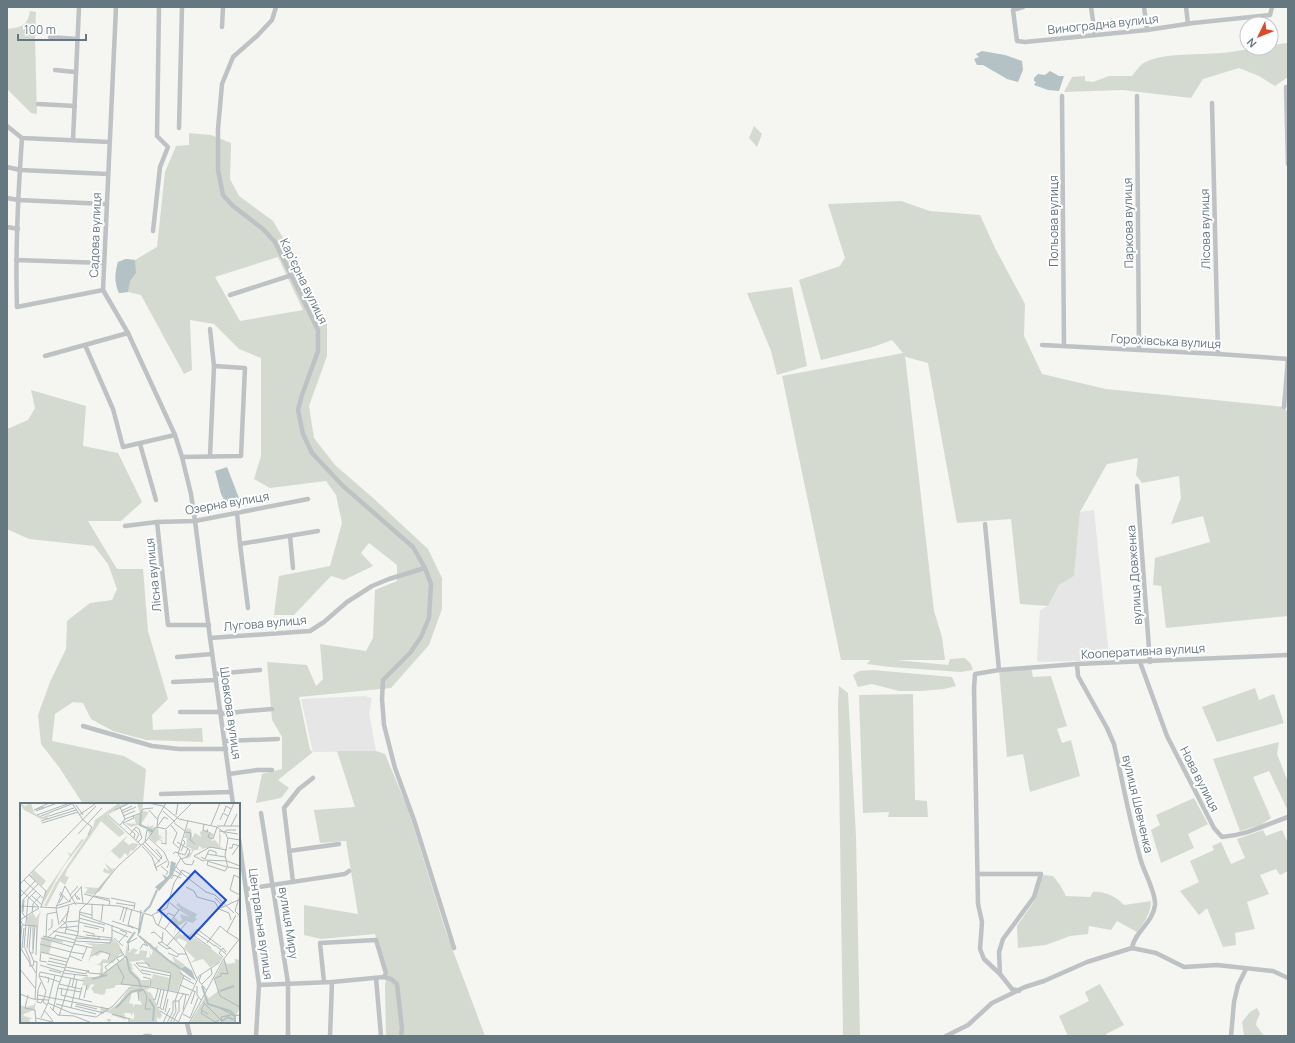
<svg xmlns="http://www.w3.org/2000/svg" width="1295" height="1043" font-family="Manrope,sans-serif">
<style>
.built{fill:#e5e6e5}
.green{fill:#d5dad1;fill-rule:evenodd}
.water{fill:#b5c2c5}
.lines{fill:none;stroke-linecap:round;stroke-linejoin:round}
.minor{stroke:#bec2c5;stroke-width:4.5}
.labels{text-anchor:middle;dominant-baseline:central;stroke-width:4;stroke-linejoin:round;paint-order:stroke}
.street-label{font-size:12px;fill:#657781;stroke:#fff}
.inset-river{fill:none;stroke:#b5c2c5;stroke-width:2}
.inset-road{fill:none;stroke:#aeb8ba;stroke-width:1}
.view{fill:#1d4ed8;fill-opacity:0.15;stroke:#1d4ed8;stroke-width:2}
.inset-edge{fill:none;stroke:#657781;stroke-width:2}
</style>
<rect width="100%" height="100%" fill="#f5f5f1"/>
<g class="built">
<path d="M1094 510 1109 656 1108 660 1039 662 1037 660 1040 610 1048 606 1059 585 1074 576 1080 512Z"/>
<path d="M365 696 372 698 369 713 376 751 313 752 301 699Z"/>
</g>
<g class="green">
<path d="M30 11 36 12 35 38 37 114 31 113 7 89V29C21 27 27 27 30 11Z"/>
<path d="M1288 43V77L1275 86 1259 76 1239 68 1203 79 1191 98 1122 90 1064 92 1072 77 1085 76V81L1093 82 1109 76H1132C1135 72 1139 67 1142 64 1160 52 1201 55 1222 53 1238 51 1254 48 1271 48V45Z"/>
<path d="M754 126 762 134 757 147 749 138Z"/>
<path d="M189 133 211 135 231 143 230 179 239 196 273 221 292 253 327 321V356L309 406 314 438 335 465 372 497 428 549 442 578V609L429 645 391 688 299 697 310 750 313 752 278 780 289 788 281 798 256 803 262 774 282 769V737L272 720 267 662 307 665 316 686 323 679 320 644 366 651 373 638 375 590 397 581V565L369 543 361 553 373 566 344 580 331 576 294 615H274L279 576 330 566 342 523 336 495 326 481 270 488 254 479 261 456V358L239 349 214 324 190 320 192 370 184 374 141 295 128 292 119 293C114 282 115 273 118 262L126 259 135 260 157 247 165 172 176 146 189 145ZM278 257 303 310 240 321 215 277Z"/>
<path d="M901 201 930 211 980 215 995 248 1025 304 1024 336 1042 374 1106 389 1284 407 1288 413V616L1166 628 1161 586 1153 585 1155 558 1210 542 1203 516 1171 524 1181 498 1179 476 1142 483 1136 475 1138 458 1107 464 1080 512 1074 576 1059 585 1048 606 1020 604 1011 519 957 523 928 363 906 357 905 355 934 611 942 637 945 660H896L948 665 950 659 965 658 971 664 973 670 961 672 890 667 867 664 870 660H841L782 376 903 353 892 340 873 347 821 360 799 280 840 266 845 258 828 204Z"/>
<path d="M792 287 807 366 777 375 771 351 747 293Z"/>
<path d="M31 390 86 406 83 446 118 453 142 502 121 521H88L117 569H143L148 631 168 699 152 715 153 730 202 728 203 742 146 740 113 731 91 719 83 703 73 702 55 714 52 741 124 756 146 769 143 804H83L59 767 41 744 38 715 50 682 66 649 67 621 90 603 112 600 117 589 108 564 94 546 29 539 7 529V429L28 420 35 408Z"/>
<path d="M1031 667 1033 677 1051 676 1067 726 1057 729 1062 743 1071 740 1080 776 1030 792C1027 779 1026 767 1023 754L1007 757 999 670Z"/>
<path d="M873 670 952 677 956 686 944 689 921 691H899L872 684 858 687 853 675 859 671Z"/>
<path d="M839 686 848 693 856 836 860 1036H843L838 704Z"/>
<path d="M1255 688 1259 700 1274 694 1284 723 1217 742 1202 707Z"/>
<path d="M913 694 915 800 927 801 928 817H888L889 812 863 813 859 695Z"/>
<path d="M1279 742 1277 754 1288 782V811L1269 771 1253 777 1271 818 1261 825 1240 831 1213 759Z"/>
<path d="M337 751H376L385 754 408 809 446 932 485 1036H386L385 984 388 974 375 934 321 939 304 935V905L358 914 346 841 320 843 314 810 355 807Z"/>
<path d="M1194 798 1208 824 1188 834 1194 848 1161 863 1151 830 1160 825 1156 815Z"/>
<path d="M1263 830 1266 836 1282 830 1288 843V871L1280 875 1276 869 1260 875 1269 894 1247 902 1255 929 1235 933 1236 945 1223 947 1207 908 1199 915 1180 891 1199 882 1190 861 1214 850 1212 846 1221 842 1231 864 1245 858 1237 839Z"/>
<path d="M1043 875 1053 876 1060 885 1066 896 1090 897 1093 892C1104 891 1115 896 1124 905L1151 901C1151 914 1144 922 1137 932L1117 921 1111 930 1089 926 1088 934 1070 936 1046 945 1018 948 1017 926 1035 900Z"/>
<path d="M1100 984 1124 1025 1106 1034 1107 1036H1068L1059 1016 1089 1001 1085 992Z"/>
<path d="M1257 1008 1260 1014 1257 1020 1256 1025 1264 1036H1244L1242 1022 1250 1012Z"/>
</g>
<g class="water">
<path d="M982 51 1005 55 1022 61 1023 70 1018 82 1007 79 983 65H977L974 59 979 57 976 54Z"/>
<path d="M1050 71 1059 76H1064L1059 91 1048 90 1034 85 1036 82 1034 81V78L1038 74 1045 75Z"/>
<path d="M126 259 135 260 136 273 130 281 128 292 119 293C114 282 115 273 118 262Z"/>
<path d="M227 467 239 498 231 508 228 507 221 494 215 471Z"/>
</g>
<g class="lines">
<g class="minor">
<path d="M116 7 103 290 128 333 175 435 182 457 191 494 195 521 210 638 233 804"/>
<path d="M276 7 272 20 257 36 233 57 222 84 218 129V170L223 195 233 206 263 229 275 242 318 330V351L302 395 298 410 303 434 312 453 343 486 413 547 425 568 431 584 429 618 421 637 410 653 383 680 382 699 384 725 395 768 414 820 454 948"/>
<path d="M1023 7 1013 10 1017 41 1025 42 1147 30 1193 23 1270 15 1272 7"/>
<path d="M1091 7 1095 35"/>
<path d="M1144 7 1147 30"/>
<path d="M1186 7 1188 24"/>
<path d="M222 27 223 7"/>
<path d="M50 37 77 39"/>
<path d="M55 70 75 72"/>
<path d="M1286 87 1288 164"/>
<path d="M1062 96 1064 346"/>
<path d="M1137 96 1139 350"/>
<path d="M1212 103 1218 354"/>
<path d="M38 104 75 106"/>
<path d="M7 126 22 138 110 142"/>
<path d="M179 128 182 7"/>
<path d="M22 138C18 194 15 251 17 307L103 290"/>
<path d="M73 140 79 7"/>
<path d="M7 167 20 170 108 174"/>
<path d="M7 198 18 200 106 204"/>
<path d="M7 227 18 229"/>
<path d="M153 231 160 167 168 147 157 136 159 7"/>
<path d="M16 260 104 263"/>
<path d="M230 295 292 275"/>
<path d="M210 329 214 366 210 456"/>
<path d="M85 345 113 409 123 447 175 435"/>
<path d="M1042 345 1218 354 1288 359"/>
<path d="M45 356 128 333"/>
<path d="M1284 407 1288 359"/>
<path d="M140 444 156 500"/>
<path d="M182 457 241 456 245 368 214 366"/>
<path d="M1137 486 1150 662"/>
<path d="M237 513 240 544 248 608"/>
<path d="M157 522 168 625H209"/>
<path d="M985 524 999 670"/>
<path d="M125 526 157 522 195 521 308 499"/>
<path d="M290 536 293 568"/>
<path d="M240 544 318 531"/>
<path d="M210 638 310 631 324 622 347 602 372 586 389 579 425 568"/>
<path d="M177 657 212 654"/>
<path d="M1140 662 1167 736 1214 828 1222 837C1247 835 1265 825 1288 817"/>
<path d="M1077 664 1078 676 1107 728 1114 744C1123 783 1130 823 1141 861 1145 874 1156 893 1155 905 1153 923 1135 931 1132 948"/>
<path d="M215 674 260 670"/>
<path d="M173 682 216 680"/>
<path d="M180 712H221"/>
<path d="M221 714 247 711 272 709"/>
<path d="M83 726 152 746 179 749H226"/>
<path d="M225 741 278 739"/>
<path d="M229 774 258 770H272"/>
<path d="M161 794 231 792"/>
<path d="M261 813 288 983V1036"/>
<path d="M239 839 259 985 256 1036"/>
<path d="M289 851 339 844"/>
<path d="M978 874H1041L1034 897 1003 939 999 952 1000 974 1012 989 1019 991"/>
<path d="M293 882 284 808 299 789 313 778"/>
<path d="M246 889 345 874 349 871"/>
<path d="M1000 974 984 959 980 949 982 922 978 904 974 689 975 674 999 670 1077 664 1288 655"/>
<path d="M376 978 381 1036"/>
<path d="M324 982 320 943 376 940 386 973 384 977"/>
<path d="M259 985 332 982 384 977 391 979 397 984 402 1029 401 1036"/>
<path d="M187 1023 190 1036"/>
<path d="M145 1036H150"/>
<path d="M330 1036 332 982"/>
<path d="M946 1036 968 1025 992 1003 1025 987 1044 981 1087 962 1132 948 1156 953 1184 967 1217 965 1273 971 1288 978"/>
<path d="M1231 1036 1234 1002 1238 985 1246 969"/>
</g>
</g>
<g class="labels">
<g class="street-label">
<text transform="translate(1103 24) rotate(-6)">Виноградна вулиця</text>
<text transform="translate(1053 221) rotate(-90)">Польова вулиця</text>
<text transform="translate(1128 223) rotate(-91)">Паркова вулиця</text>
<text transform="translate(1205 229) rotate(-91)">Лісова вулиця</text>
<text transform="translate(95 235) rotate(-88)">Садова вулиця</text>
<text transform="translate(304 281) rotate(64)">Кар'єрна вулиця</text>
<text transform="translate(1166 341) rotate(3)">Горохівська вулиця</text>
<text transform="translate(227 503) rotate(-10)">Озерна вулиця</text>
<text transform="translate(153 575) rotate(-96)">Лісна вулиця</text>
<text transform="translate(1134 575) rotate(-94)">вулиця Довженка</text>
<text transform="translate(265 623) rotate(-5)">Лугова вулиця</text>
<text transform="translate(1143 651) rotate(-3)">Кооперативна вулиця</text>
<text transform="translate(231 713) rotate(82)">Шовкова вулиця</text>
<text transform="translate(1200 779) rotate(63)">Нова вулиця</text>
<text transform="translate(1138 804) rotate(77)">вулиця Шевченка</text>
<text transform="translate(289 923) rotate(81)">вулиця Миру</text>
<text transform="translate(261 924) rotate(82)">Центральна вулиця</text>
</g>
</g>
<g transform="translate(20 803)">
<rect width="220" height="220" fill="#f5f5f1"/>
<path d="M0 0 5 3 11 0 14 10 23 14 29 11 28 16H21L4 7ZM99 0H102L99 2 109 0 87 12 105 30 99 34 81 18 47 67 45 73 49 74 45 82 40 78 27 103H24L35 81 74 23 92 5 73 24 75 17ZM117 0H123L122 8 129 9 121 21 127 24 128 21 129 24 133 22 134 23 132 24 138 25 139 33 144 29 140 33 143 35 144 36 138 34 144 39 138 37 136 40 131 36 127 25 117 22 111 24 105 20 116 21 114 14 120 10ZM167 25 171 26 172 35 175 30 181 34 180 29 183 27 194 31 191 38 195 37 199 42V28L201 33 200 44 204 45H187L181 46 180 51 174 52 179 50 182 45 179 43 178 47H174L170 54 166 56 167 51 172 49 171 45 166 44 167 35H164ZM108 32 104 38 109 42 112 40 119 41 113 48 111 47 108 53 105 50 100 56 91 48 81 57ZM62 36 64 37 43 64 23 101 26 88 50 53 47 49 51 51ZM85 60 92 66 95 65 80 88 72 92 65 90 68 86 64 84 78 85 90 71 83 69 84 65 89 68ZM14 67 26 78 22 83 10 73ZM151 93 163 104 177 111 175 115 177 116 173 120 166 118 157 124 153 133 156 123 151 120 155 114 159 119 162 117 160 111 170 114 159 107 160 105 156 102 158 100ZM21 108 19 114 17 140V123L7 122V114L13 110 16 115ZM21 116 20 144 21 136 24 133 43 138V140L32 138 29 151 20 149 19 175ZM174 126 170 135H175L190 145 203 155 201 158 190 164 183 156 170 160 175 156 164 145 167 139 159 135 156 138 154 136 160 129 161 132H170ZM92 135 99 141 103 152 100 151 93 160H83V170L104 155 107 160 108 158 105 152 107 141 109 150 113 145 118 147 114 151H119L120 147 127 148 128 144 126 155 130 154 129 147 131 153 133 148 130 145 128 140 134 141 129 142 134 145 138 142 137 149 148 157 155 160 152 153 165 162 160 166 163 172 157 189 130 183 133 171 149 175 152 170 130 165 123 157 110 159 113 163H111L113 165 112 167 121 177H130L129 186 125 187 131 190 142 212 140 216 137 214V220H123V216V220H108V215L114 216V209L111 213V210H104L106 217 92 212 90 220 86 216H91L92 211 86 209 80 211 81 203 89 207 99 200 111 183 109 182H96L94 185 86 186 85 191 82 192 74 190 71 185 75 182 71 181 68 187H66V182L62 183 64 177 61 176 65 174H79L81 163 76 161H79L83 156 89 157 90 152 83 149 77 153 73 151 68 159 73 143 65 140 82 141 91 139ZM117 189 122 202 115 201 113 204V201L109 200 112 190ZM215 156 220 157V204L214 217 218 220H170L186 192 189 195 197 189 198 184 194 176 204 157 207 161 215 160ZM16 198 14 212V207L4 211 3 213 12 215 9 217 11 220H0V202L6 204 14 202Z" fill="#d5dad1" fill-rule="evenodd"/>
<path d="M151 58 156 60 153 72 139 88 135 84 145 76 142 71 147 74 149 72ZM165 163 172 168 176 178 160 166Z" fill="#b5c2c5"/>
<path class="inset-river" d="M121 11 120 22 133 28M124 109 130 103 137 87M119 130 123 111M119 133 148 157M107 140 115 129M106 153 110 169 118 176 121 184M148 157 161 166M72 176 87 172M182 183 188 201 210 208 215 213V220M200 188 214 183M129 196 134 204 133 218M96 205 111 189 122 186M202 218 208 214 214 217"/>
<path class="inset-road" d="M52 0 63 17 72 24 68 32M128 0 143 3 159 16 197 24M56 2 63 12M24 4 14 7 29 0M100 4 105 16M95 7 110 0M129 7 137 16M16 8 37 0M101 8 112 3M143 8 155 19M204 9 206 3 211 6M102 10 116 4M17 12 50 0M59 12 75 1M88 12 121 42M156 12 158 0M21 13 54 0M29 13 54 5M103 13 115 8M200 17 203 10 208 13M21 18 56 7M168 18 158 51 165 61 172 62 174 57M102 19 115 31 114 35M22 20 58 9M103 20 114 15 113 12M154 20 165 28M184 21 183 27 188 29 187 26M100 22 105 16 121 10 123 6 133 5M151 22 157 30 153 40 159 45M191 22 200 0M137 23 138 14 146 0M197 23H220M204 23 214 0M211 23 217 11M137 24 144 14 148 16M197 24 206 31 208 36 205 52 208 65M114 26 119 31 116 37M199 28 218 31M165 29 171 30 170 37 175 41M190 29 188 34 193 36 197 24M204 29 207 27H216M58 31 82 5M110 31 116 24 119 26 122 35 118 39M129 35 144 49 149 60 147 65M208 35 220 37M125 39 142 56M125 39 127 27 133 29M157 39 170 47 168 53 162 56M141 40 146 41V27M123 41 140 59M122 43 132 54 137 68M209 45H212L213 41 220 43M161 48 165 39 163 37M153 51 155 49 165 52 168 45M187 51 205 54M212 52 220 41M174 53 190 44 207 47M174 53 183 58 185 57M181 54 185 56 189 47 196 49V52M161 55 154 67 162 72M185 57 207 58 220 63M187 58 207 64M188 58 187 62 205 68 207 65M134 63 142 54 136 46M141 63 148 69 146 72M156 64 165 73M208 64 220 66M135 65 147 58M161 69 162 67 172 72M9 72 26 88 21 104M164 72 186 89 195 92 214 110M151 76 154 72 161 75M4 77 23 95M0 81 76 3M61 84 63 100M166 84 174 88 177 94 195 99 199 106 209 110 211 117M0 86 19 104M40 89 48 98M55 91 57 96H60L57 93M64 91 90 98 89 102M11 92 22 102M50 92 58 83M220 92 210 87 214 72 220 75M220 92 215 108 220 113M74 93 90 96M0 94 15 78M91 95 115 100 114 106M195 95 204 104M49 98 62 83M39 100 43 94 39 91M96 100 115 103M72 101V115M0 103 19 104M36 103 51 98M20 104 38 105 55 100 67 101 98 63 127 37 136 24 146 26 172 0M36 105 45 83 56 102M36 105 39 122M201 105 218 97M112 106 108 122 120 127M3 109 4 97M59 109 72 112M12 110 13 101 21 92M137 110 138 106 142 113 138 123M59 111 112 130M132 112 147 105 154 80 161 69M216 112 207 129 218 136M5 114 2 109 3 97 18 81M146 114 148 110 155 113M59 115 85 122M42 117 47 122 45 130M100 117 104 104M81 118 83 101M92 118 114 125M46 119 59 118M59 119 84 125 83 129M103 119 107 104M40 120 49 108M64 123 79 126M40 125 58 123M46 126 59 129M145 126 159 107 150 100M28 127 32 124V116M92 127 108 134M33 128 64 134 79 136V134M63 128 74 131V134M143 129 142 139 158 151H166M175 129 195 143M131 130 134 129 142 136M66 132 92 135V122M173 132 191 145M23 133 55 140M118 133 121 107M26 134 27 111 37 109M28 134 46 119 49 103M21 135 53 144M56 135 91 137M94 135 103 143M171 135 177 126 201 144M34 136 36 132 56 137M55 138 90 140 92 135M99 139 107 130 100 127M142 139 138 140 147 146 151 145M187 140 200 123 207 129M20 141 51 149M54 141 73 145M0 142 2 122M195 142 206 151M147 143 167 119M0 144 16 170M2 145 4 125M4 145 8 96 16 88M5 145 10 157V162M7 145 9 122M13 146 15 123M120 146 123 141 128 143 124 139M109 148 108 140 117 135M51 149 64 151M10 150H13V122M148 150 157 154 159 151M16 152 17 123 3 122 0 117 19 105M50 153 62 158M72 153 80 148 90 151 88 157M203 154 199 150 203 145 206 149M29 155 47 159M62 156 67 144M14 158 17 159 15 196M28 158 46 162M27 159 20 158 21 149 48 156M100 159 96 155 103 152M116 160 119 163 151 170 148 188M116 160H126L129 162V164M27 161 45 165M97 161 104 174 101 181 130 184 169 192M114 161 122 170 131 172M20 162 43 169M9 163H13L14 159 9 147 11 122M46 164 67 168M0 166 15 185M29 167 41 170M44 167 66 171 68 167 69 170 82 171M87 167 85 164 95 156M121 167 151 173M43 170 68 173M160 170 171 177M181 172 179 178 186 187M19 173 20 169 64 178M19 173 26 188 23 199 27 202M19 173 29 175 28 180M81 173 105 154 100 146M25 174 40 179M123 174 131 176 130 184M163 175 174 181M194 175 200 193 220 204M195 175 201 173V170L208 171 204 156M21 179 18 187 17 199 21 200 23 196M39 181 61 186M182 181 192 171 191 165M160 182 176 189M177 183V192L181 197M52 184 55 171M38 185 61 189M42 185 41 192 72 199M123 186 127 193 125 206H131M0 191 13 196 28 197M8 192 5 205 15 207 16 220M17 192 89 206M64 195 67 182M59 196 62 184M133 196 135 197 138 186M119 198 118 189 123 187M183 199 201 217M28 200 51 210 76 214 93 203 110 184M36 201 76 211M56 201 77 206M171 201 175 189M184 201 181 207 188 211M137 202 141 186M55 203 84 210M30 204 38 212 54 213 72 220M138 204 140 205 144 187M51 205 57 177M140 205 143 207 148 187M200 205 214 213 220 212M24 207 33 218M163 207 166 191M33 208 38 184 58 130 60 107 66 101 99 103 133 113 136 121 146 127 164 146 177 176M140 208 159 219M182 208 181 210 195 219 199 217M145 209 148 196M159 209V198L164 190M92 211 110 216M163 211 170 215 178 195M39 213 51 175M16 215 33 219M21 215 28 200 35 172M143 220 150 205M147 220 153 208V198H159M150 220 156 208 155 198 164 172M153 220 158 209M158 220 179 173 200 159M169 220 203 157 220 135M202 220 201 214 211 212"/>
<path class="view" d="M175 68 206 97 170 136 139 107Z"/>
<rect width="220" height="220" class="inset-edge"/>
</g>
<rect width="1295" height="1043" fill="none" stroke="#657781" stroke-width="16"/>
<g transform="translate(1259 36) rotate(227)"><circle r="19" fill="#ffffff" stroke="#c1c9cd"/>
<path d="M0-3L7 15L0 10L-7 15Z" fill="#d9492d"/>
<text y="-6" font-size="11" font-weight="bold" text-anchor="middle" fill="#657781">N</text>
</g>
<path d="M18 34v6h68v-6" fill="none" stroke="#657781" stroke-width="2"/>
<text x="24" y="34" font-size="12" fill="#657781" stroke="#ffffff" stroke-width="3" paint-order="stroke">100 m</text>
</svg>
